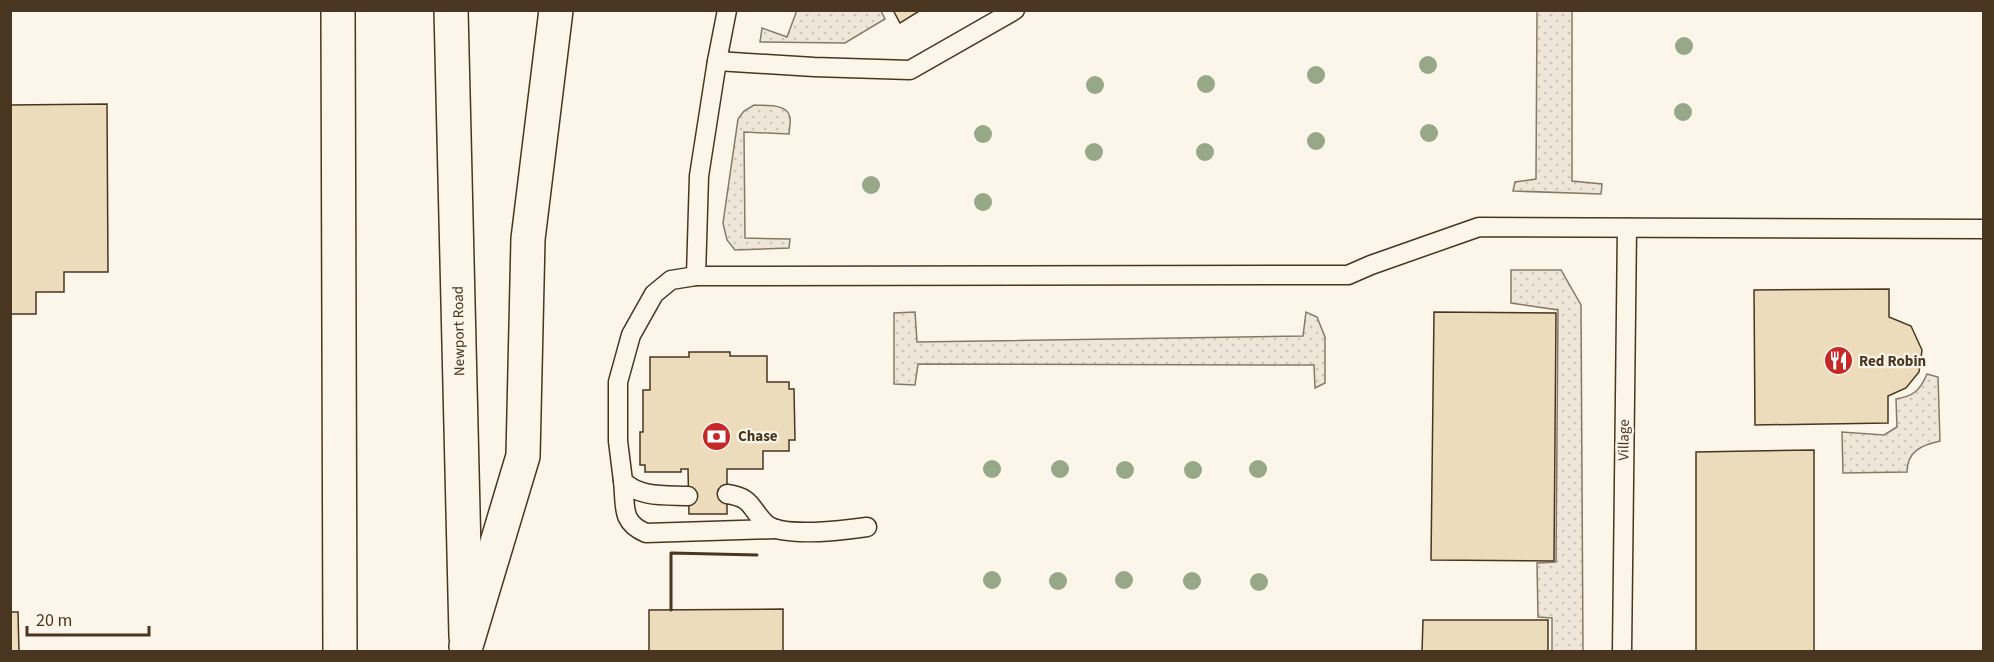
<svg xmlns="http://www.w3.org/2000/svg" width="1994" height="662" font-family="'Source Sans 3',sans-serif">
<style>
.grass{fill:url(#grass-dots);stroke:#887966;stroke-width:1.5}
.building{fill:#ecdcbc;stroke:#4a3520;stroke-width:1.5}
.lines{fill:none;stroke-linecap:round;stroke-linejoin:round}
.lane-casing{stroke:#4a3520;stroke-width:21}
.primary-casing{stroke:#4a3520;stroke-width:36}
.highway-casing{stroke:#4a3520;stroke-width:36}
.lane{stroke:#fbf6e9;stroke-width:18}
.primary{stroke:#fbf6e9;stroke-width:33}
.highway{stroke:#fbf6e9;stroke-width:33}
.wall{stroke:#4a3520;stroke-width:3}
.tree{fill:#96a887}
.labels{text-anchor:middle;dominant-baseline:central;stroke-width:4.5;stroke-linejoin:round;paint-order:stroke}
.street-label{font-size:15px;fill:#4a3520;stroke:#fbf6e9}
.poi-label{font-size:15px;font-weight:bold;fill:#4a3520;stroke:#fbf6e9;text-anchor:start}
</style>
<defs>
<pattern id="grass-dots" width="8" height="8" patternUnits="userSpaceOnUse" patternTransform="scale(1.5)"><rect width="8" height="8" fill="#ede6d9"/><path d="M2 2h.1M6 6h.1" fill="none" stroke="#cdc6ba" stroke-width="1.8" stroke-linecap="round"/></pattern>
</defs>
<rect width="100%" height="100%" fill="#fbf6e9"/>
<g class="grass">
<path d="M797 10 881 11 885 19 845 43 760 42 762 28 787 37Z"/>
<path d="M1537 11H1572V181L1602 184 1601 194 1513 191 1515 182 1536 179Z"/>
<path d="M754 105C766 106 788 103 790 118 791 123 789 129 789 134L744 132 745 238 790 239 789 248 735 250 727 240 723 223 738 119 744 111Z"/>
<path d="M1511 270H1561L1581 305 1583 651H1552V618L1538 617 1537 563 1556 562 1558 310 1511 303Z"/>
<path d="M915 312 917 342 1303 336 1306 312 1317 317 1325 337V383L1315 388 1314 365 918 364 915 385 894 384V313Z"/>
<path d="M1927 374 1938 377 1940 441C1922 445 1907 451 1907 472L1843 473 1842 432 1884 435 1897 427 1896 399C1913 396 1920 391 1927 374Z"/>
</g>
<g class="building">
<path d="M893 10H921L900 23Z"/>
<path d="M107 104 108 272H64V292H36V314H10V105Z"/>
<path d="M1889 289V317L1911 326 1922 350 1919 372 1906 388 1888 396V423L1755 425 1754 290Z"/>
<path d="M1434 312 1556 313 1554 561 1431 560Z"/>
<path d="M689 352H730V356H767V382H789V389H794L795 440H789V451H763V469H727V514H689L688 469H681V472H645V465H640V432H643V390H650V357H689Z"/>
<path d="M1814 450V652H1696V452Z"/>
<path d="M783 609V652H649V610Z"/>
<path d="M10 612H18L19 652H10Z"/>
<path d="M1423 620H1548V652H1422Z"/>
</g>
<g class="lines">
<defs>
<g id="lane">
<path d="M727 10 717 61 699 176 696 276 1348 275 1371 265 1479 227 1984 229"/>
<path d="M717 61 814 67 910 70 1015 10"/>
<path d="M623 481C626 506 620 522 646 533L776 529"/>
<path d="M727 494C754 498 749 508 766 524 782 538 846 530 867 527"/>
<path d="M688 496C667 495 639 498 623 481L618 441V382L631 335 654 294 671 280 696 276"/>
<path d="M1622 652 1627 228"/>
</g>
<g id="primary">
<path d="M338 10 340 652"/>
<path d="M451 10 466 636"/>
</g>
<path id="highway" d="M466 646 523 456 528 239 556 10"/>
</defs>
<use href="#lane" class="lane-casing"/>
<use href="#primary" class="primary-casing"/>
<use href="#highway" class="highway-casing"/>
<use href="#lane" class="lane"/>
<use href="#primary" class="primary"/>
<use href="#highway" class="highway"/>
<path class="wall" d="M671 610V553L757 555"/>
</g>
<g class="tree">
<circle cx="1684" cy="46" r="9"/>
<circle cx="1428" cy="65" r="9"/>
<circle cx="1316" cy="75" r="9"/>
<circle cx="1206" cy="84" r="9"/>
<circle cx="1095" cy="85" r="9"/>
<circle cx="1683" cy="112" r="9"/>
<circle cx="1429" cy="133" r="9"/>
<circle cx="983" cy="134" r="9"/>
<circle cx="1316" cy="141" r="9"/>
<circle cx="1094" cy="152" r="9"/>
<circle cx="1205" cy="152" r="9"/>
<circle cx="871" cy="185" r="9"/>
<circle cx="983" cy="202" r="9"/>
<circle cx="992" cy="469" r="9"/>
<circle cx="1060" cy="469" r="9"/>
<circle cx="1258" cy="469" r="9"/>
<circle cx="1125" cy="470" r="9"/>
<circle cx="1193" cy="470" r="9"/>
<circle cx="992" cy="580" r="9"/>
<circle cx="1124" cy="580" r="9"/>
<circle cx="1058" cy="581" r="9"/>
<circle cx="1192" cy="581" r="9"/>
<circle cx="1259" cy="582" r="9"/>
</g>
<defs>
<symbol id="restaurant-disc" viewBox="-11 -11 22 22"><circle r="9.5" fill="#c62828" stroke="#fbf6e9"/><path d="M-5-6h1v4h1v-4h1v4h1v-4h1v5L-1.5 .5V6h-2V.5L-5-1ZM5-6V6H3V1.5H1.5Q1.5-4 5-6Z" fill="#fff"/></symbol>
<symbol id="bank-disc" viewBox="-11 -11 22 22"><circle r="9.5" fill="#c62828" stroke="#fbf6e9"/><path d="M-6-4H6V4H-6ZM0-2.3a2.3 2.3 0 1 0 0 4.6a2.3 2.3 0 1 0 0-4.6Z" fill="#fff"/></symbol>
</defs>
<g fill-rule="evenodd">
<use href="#restaurant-disc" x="1822" y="344" width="33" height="33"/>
<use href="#bank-disc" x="700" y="420" width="33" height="33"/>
</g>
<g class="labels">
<g class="street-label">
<text transform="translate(459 331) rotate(-91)">Newport Road</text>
<text transform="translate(1624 440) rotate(-89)">Village</text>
</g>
<g class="poi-label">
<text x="1859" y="361">Red Robin</text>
<text x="738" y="436">Chase</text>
</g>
</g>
<rect width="1994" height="662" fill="none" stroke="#4a3520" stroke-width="24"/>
<path d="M27 626v9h122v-9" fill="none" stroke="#4a3520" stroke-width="3"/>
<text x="36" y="626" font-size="18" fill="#4a3520" stroke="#fbf6e9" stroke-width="4.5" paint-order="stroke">20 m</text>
</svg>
